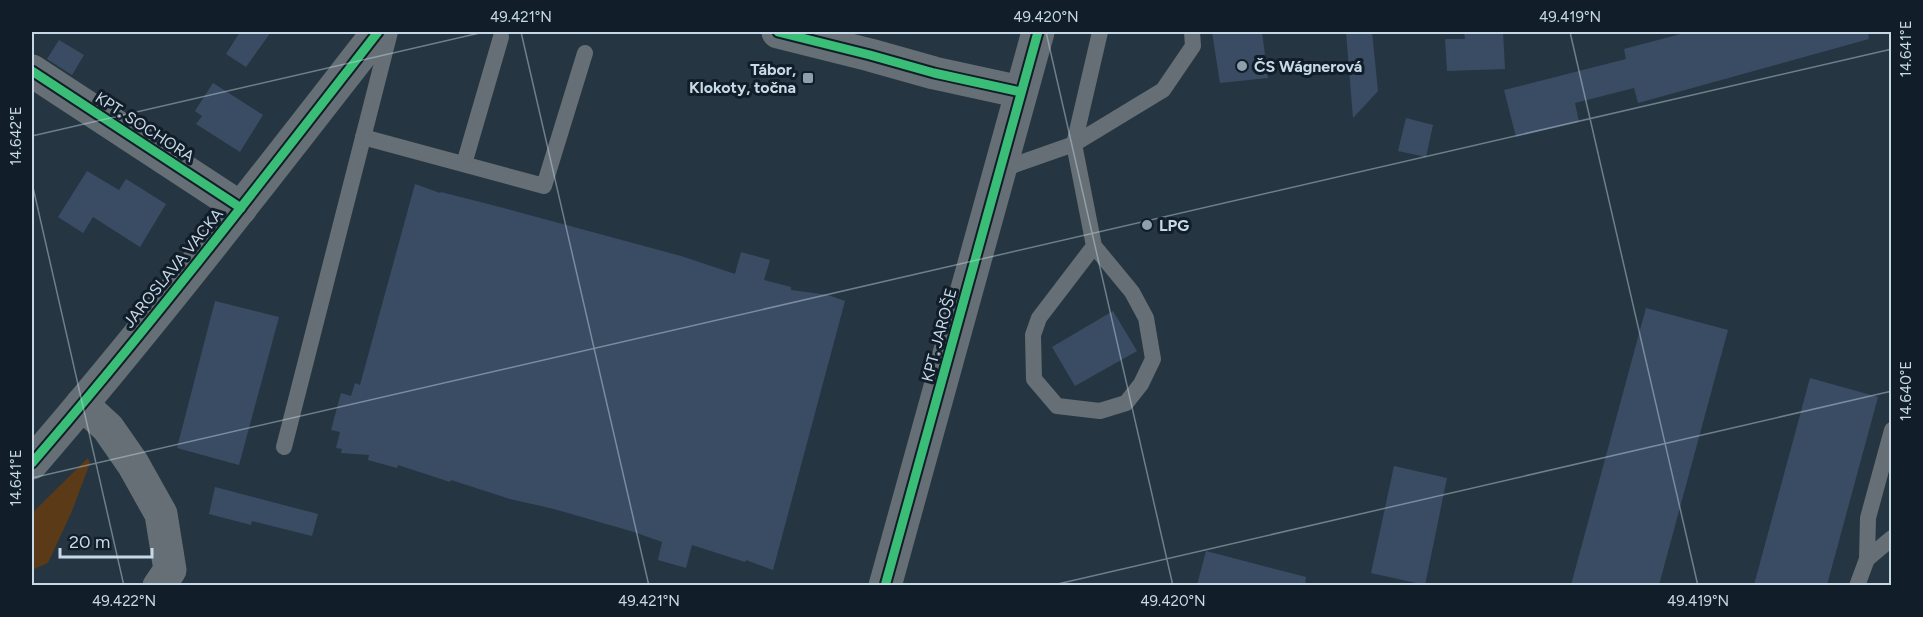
<svg xmlns="http://www.w3.org/2000/svg" width="1923" height="617" font-family="Figtree,sans-serif">
<style>
.green{fill:#5b3a18}
.building{fill:#3a4c63}
.lines{fill:none;stroke-linecap:round;stroke-linejoin:round}
.service{stroke:#666f75;stroke-width:16}
.minor{stroke:#666f75;stroke-width:33}
.tertiary{stroke:#666f75;stroke-width:33}
.cycleway-casing{stroke:#111e29;stroke-width:13}
.cycleway{stroke:#3abd76;stroke-width:9}
.ticks{fill:none;stroke:#c7d9e7;stroke-width:1.5;stroke-opacity:0.45}
.poi-dot{fill:#8ea0ad;stroke:#111e29;stroke-width:2}
.labels{text-anchor:middle;dominant-baseline:central;stroke-width:6;stroke-linejoin:round;paint-order:stroke}
.poi-label{font-size:16px;font-weight:bold;fill:#c7d9e7;stroke:#111e29;text-anchor:start}
.street-label{font-size:16px;fill:#c7d9e7;stroke:#111e29}
.neatline{fill:none;stroke:#c7d9e7;stroke-width:2}
.ticks-label{font-size:15px;text-anchor:middle;fill:#c7d9e7}
</style>
<rect width="100%" height="100%" fill="#253642"/>
<path class="green" d="M88 458 90 463 72 511 48 563 32 570V513Z"/>
<g class="building">
<path d="M240 32H271L246 67 226 54Z"/>
<path d="M1212 32H1262L1268 78 1220 83Z"/>
<path d="M1346 32H1372L1378 91 1353 118Z"/>
<path d="M1464 32H1503L1505 69 1447 71 1445 39H1465Z"/>
<path d="M1688 32H1868L1869 39 1638 103 1634 88 1575 103 1579 122 1516 137 1504 90 1626 59 1624 49Z"/>
<path d="M59 40 84 55 72 75 47 59Z"/>
<path d="M213 83 263 115 240 152 196 124 202 116 195 111Z"/>
<path d="M1406 118 1433 125 1426 157 1398 151Z"/>
<path d="M87 171 119 190 126 179 166 204 140 247 93 217 83 233 58 217Z"/>
<path d="M415 184 440 193 441 192 492 205 681 256 735 274 741 252 770 260 764 280 791 287V290L828 295 845 301 773 570 746 560 745 562 692 545 686 568 658 560 662 542 634 532 554 509 510 499 451 480 450 482 398 465 397 468 368 460 369 455 341 453 342 449 336 448 340 432 331 430 341 393 351 396 355 383 360 385Z"/>
<path d="M215 301 279 317 239 465 177 448Z"/>
<path d="M1646 308 1728 330 1659 585H1571Z"/>
<path d="M1113 311 1137 351 1075 386 1052 347Z"/>
<path d="M1810 378 1878 397 1827 585H1754Z"/>
<path d="M1394 466 1447 478 1425 585 1371 573Z"/>
<path d="M215 487 318 514 312 536 252 521 251 525 209 514Z"/>
<path d="M1206 551 1306 577 1305 585H1197Z"/>
</g>
<g class="lines">
<g class="service">
<path d="M363 137 544 186 585 53"/>
<path d="M464 164 501 37"/>
<path d="M1000 170 1074 144 1163 90 1193 46 1192 32"/>
<path d="M1094 246 1132 292 1146 318 1153 359 1141 384 1126 403 1100 411 1057 406 1034 379 1033 335 1039 318 1094 246 1074 144 1100 32"/>
<path d="M284 447 390 32"/>
<path d="M1867 559 1892 538"/>
<path d="M1857 586 1867 559 1868 518 1892 430"/>
</g>
<g class="minor">
<path d="M778 32 870 55 934 73 1021 92"/>
<path d="M32 71 241 208"/>
<path d="M82 404 108 428 133 464 161 514 170 570 159 586"/>
<path d="M32 463C152 324 265 177 378 32"/>
</g>
<path class="tertiary" d="M885 586 1038 32"/>
<defs>
<g id="cycleway">
<path d="M778 32 870 55 934 73 1021 92"/>
<path d="M32 71 241 208"/>
<path d="M32 463C152 324 265 177 378 32"/>
<path d="M885 586 1038 32"/>
</g>
</defs>
<use href="#cycleway" class="cycleway-casing"/>
<use href="#cycleway" class="cycleway"/>
</g>
<path class="ticks" d="M521 32 649 586M1046 32 1173 586M1570 32 1698 586M32 136 484 32M32 183 124 586M32 478 1892 49M1049 586 1892 391"/>
<g class="poi-dot">
<circle cx="1242" cy="66" r="6"/>
<rect x="802" y="72" width="12" height="12" rx="3"/>
<circle cx="1147" cy="225" r="6"/>
</g>
<g class="labels">
<g class="poi-label">
<text x="1254" y="66">ČS Wágnerová</text>
<text x="796" y="69" text-anchor="end">Tábor,<tspan x="796" dy="18">Klokoty, točna</tspan></text>
<text x="1159" y="225">LPG</text>
</g>
<g class="street-label">
<text transform="translate(145 127) rotate(33)">KPT. SOCHORA</text>
<text transform="translate(173 268) rotate(-51)">JAROSLAVA VACKA</text>
<text transform="translate(939 335) rotate(-75)">KPT. JAROŠE</text>
</g>
</g>
<rect width="1923" height="617" fill="none" stroke="#111e29" stroke-width="66"/>
<path d="M60 548v9h92v-9" fill="none" stroke="#c7d9e7" stroke-width="3"/>
<text x="69" y="548" font-size="18" fill="#c7d9e7" stroke="#111e29" stroke-width="4.5" paint-order="stroke">20 m</text>
<rect x="33" y="33" width="1857" height="551" class="neatline"/>
<g class="ticks-label">
<text x="521" y="22">49.421°N</text>
<text x="1046" y="22">49.420°N</text>
<text x="1570" y="22">49.419°N</text>
<text transform="translate(1906 49) rotate(-90)" y="5">14.641°E</text>
<text transform="translate(16 136) rotate(-90)" y="5">14.642°E</text>
<text transform="translate(1906 391) rotate(-90)" y="5">14.640°E</text>
<text transform="translate(16 478) rotate(-90)" y="5">14.641°E</text>
<text x="124" y="606">49.422°N</text>
<text x="649" y="606">49.421°N</text>
<text x="1173" y="606">49.420°N</text>
<text x="1698" y="606">49.419°N</text>
</g>
</svg>
